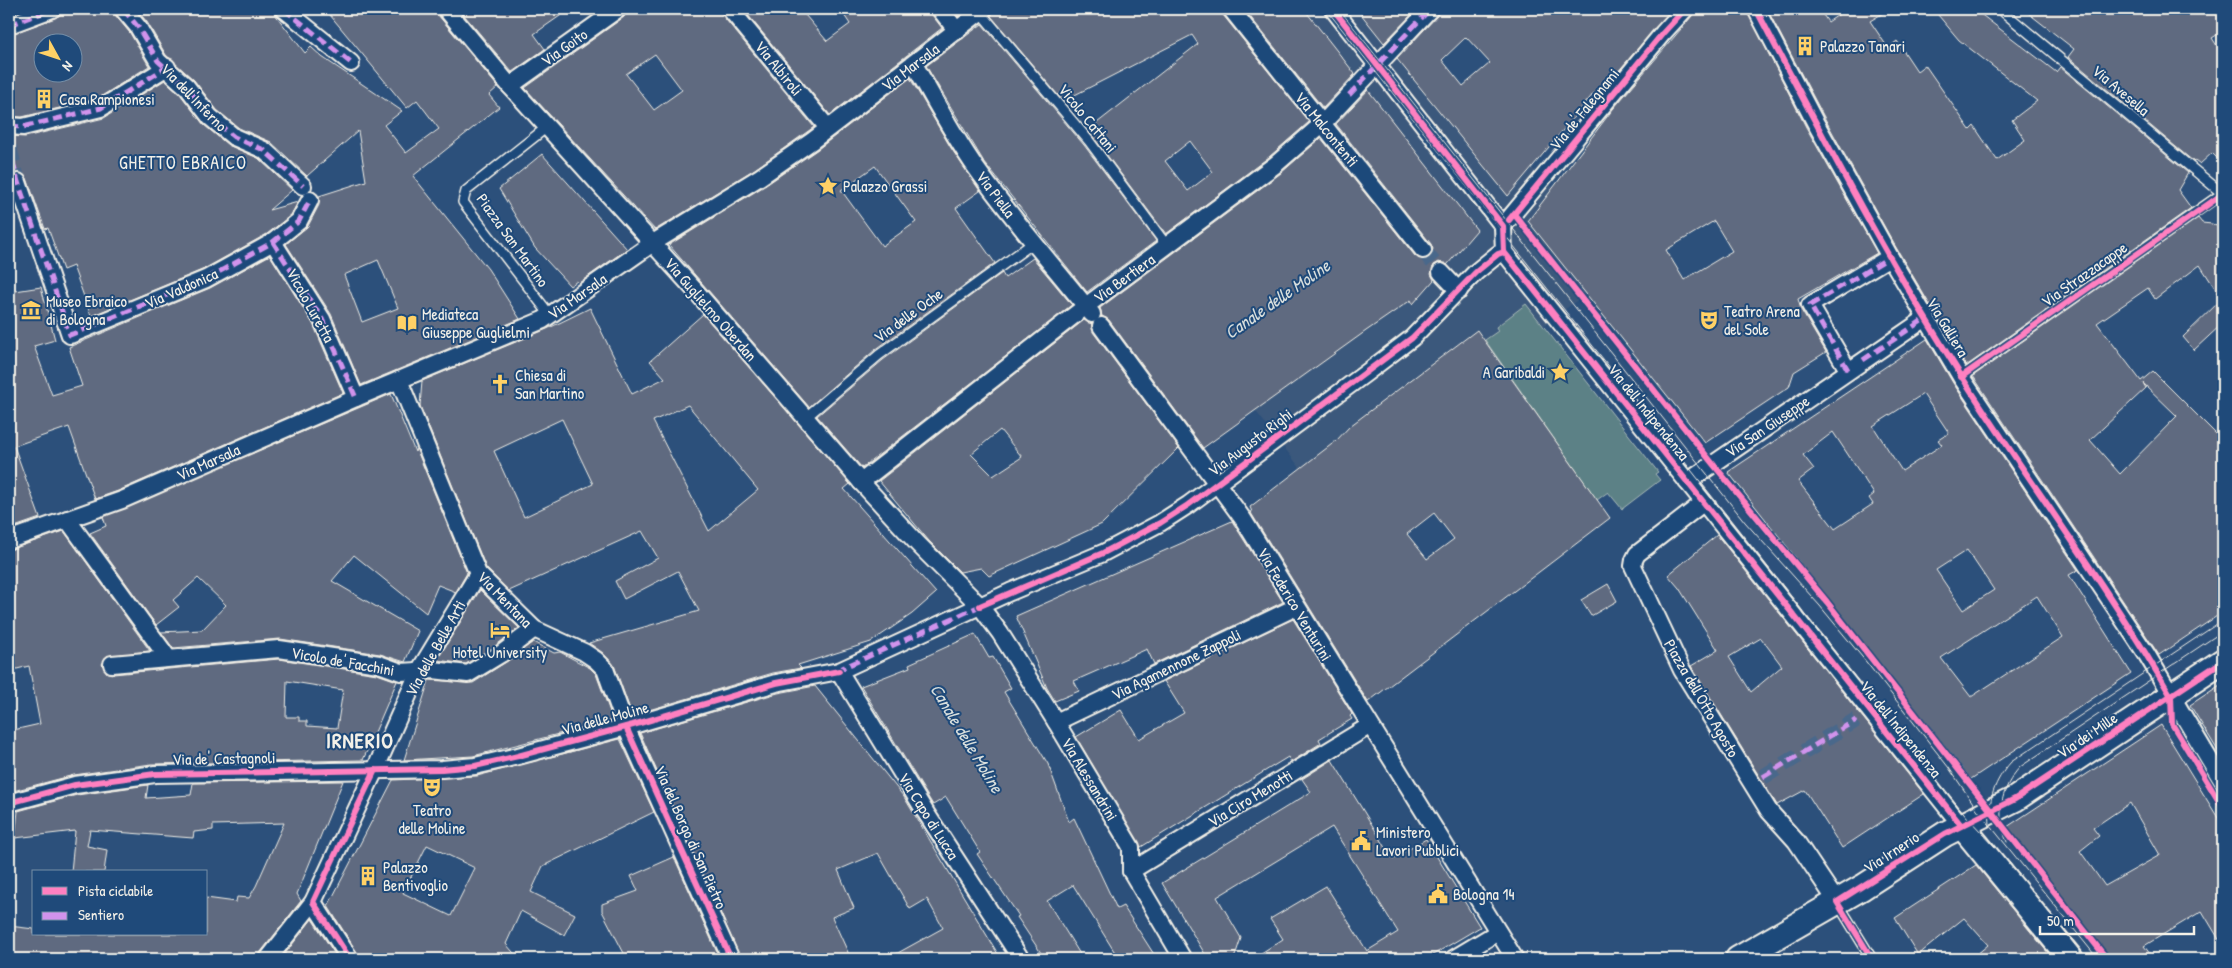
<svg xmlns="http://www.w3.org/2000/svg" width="2232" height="968" font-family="'Patrick Hand',sans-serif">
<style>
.built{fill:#3b587c}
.green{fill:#5c8186;stroke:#a8b9b7}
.building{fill:#5f6a80;stroke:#f4f1e8;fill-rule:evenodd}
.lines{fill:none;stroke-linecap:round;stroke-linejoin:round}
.street-tunnel{stroke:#4a688b;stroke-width:16;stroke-dasharray:16 8;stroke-linecap:butt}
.lane-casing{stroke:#f4f1e8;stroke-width:12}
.street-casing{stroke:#f4f1e8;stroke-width:20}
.secondary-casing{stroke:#f4f1e8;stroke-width:28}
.lane{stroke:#1f4a7a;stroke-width:9}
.street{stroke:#1f4a7a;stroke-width:16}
.secondary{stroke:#1f4a7a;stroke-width:24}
.tram{stroke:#f4f1e8;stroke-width:1}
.quiet{stroke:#d193ec;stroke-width:5;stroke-dasharray:10 5;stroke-linecap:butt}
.cycleway-casing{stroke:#1f4a7a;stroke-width:9}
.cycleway{stroke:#ff80c0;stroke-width:6}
.labels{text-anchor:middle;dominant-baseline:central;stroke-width:4;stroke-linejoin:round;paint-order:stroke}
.poi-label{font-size:16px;fill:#f4f1e8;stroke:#1f4a7a;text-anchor:start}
.street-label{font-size:16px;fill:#f4f1e8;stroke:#1f4a7a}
.neighbourhood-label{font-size:18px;letter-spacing:1px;fill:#f4f1e8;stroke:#1f4a7a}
.water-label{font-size:18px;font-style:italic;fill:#d9dfdd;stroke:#1f4a7a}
.district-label{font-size:21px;font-weight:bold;letter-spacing:1px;fill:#f4f1e8;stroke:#1f4a7a}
</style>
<rect width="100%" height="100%" fill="#2c507b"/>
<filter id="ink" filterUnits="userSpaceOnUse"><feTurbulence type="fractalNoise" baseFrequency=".02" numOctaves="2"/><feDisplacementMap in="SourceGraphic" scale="10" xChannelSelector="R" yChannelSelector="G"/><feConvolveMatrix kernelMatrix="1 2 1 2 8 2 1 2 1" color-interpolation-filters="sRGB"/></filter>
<g filter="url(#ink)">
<path class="built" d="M1258 9H1388L1496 135 1568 201 1606 278 1490 367 1311 482 1243 395 1442 241 1360 138 1311 178 1271 122 1313 80Z"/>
<path class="green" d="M1526 304 1658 472 1655 474 1660 480 1622 509 1608 492 1597 500 1485 340 1498 331 1496 327Z"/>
<g class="building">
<path d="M62 9H113L115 15 130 33 149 66 97 99 22 117 9 116V35L55 18 60 15ZM42 42H72V72H42Z"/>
<path d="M136 9H163L165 13 173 9H271L305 53 311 47 322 57 402 111 384 125 406 153 439 129 417 100 407 108 325 9H436L438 15 498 87 489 95 499 107 413 176 488 269 520 319 361 385 331 314 286 244 308 226 319 205V196L366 181 358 131 307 176 271 142 239 128 217 110 194 80 166 55 147 22ZM378 260 398 308 362 322 344 275Z"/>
<path d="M459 9H570L534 34 545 49 512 72Z"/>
<path d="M628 9H720L722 15 814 127 755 169 655 230 525 88 624 17ZM655 54 682 90 654 110 626 74Z"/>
<path d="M743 9H800L827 41 850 24 840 9H930L932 15 942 28 830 115Z"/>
<path d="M952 9H968L958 16Z"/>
<path d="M994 9H1221L1223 15 1309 122 1269 157 1166 234 1088 130 1198 44 1192 35 1063 101 991 16ZM1190 141 1213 172 1188 191 1165 161Z"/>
<path d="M1244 9H1304L1355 74 1323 108Z"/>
<path d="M1357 9H1417L1384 43Z"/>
<path d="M1440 9H1672L1597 96 1594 93 1508 196 1397 59 1437 16ZM1466 37 1490 63 1463 86 1442 60Z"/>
<path d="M1695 9H1746L1806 127 1877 253 1798 299 1801 310 1826 352 1794 372 1789 387 1705 443 1528 221 1613 109 1692 16ZM1714 221 1732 251 1684 280 1666 250Z"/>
<path d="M1767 9H1819L1828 22 1847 9H1890L1870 21 1888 48 1897 41 1917 71 1925 65 1970 130 1974 126 1997 160 2025 140 2012 120 2037 101 1959 40 1933 9H1974L2056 72 2060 67 2188 173 2178 190 2191 208 1966 366 1894 244 1824 117Z"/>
<path d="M2023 9H2223V31L2212 38 2223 55V164L2212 153 2200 164 2195 160 2194 162 2068 57 2074 49Z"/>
<path d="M982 24 1084 145 1156 241 1087 292 984 162 926 66Z"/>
<path d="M910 78 951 148 980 191 956 208 995 263 875 350 809 407 669 245 766 185 818 149ZM875 166 916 222 882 246 841 190Z"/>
<path d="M165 80 180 94 204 125 228 145 258 158 292 190 269 210 298 202 291 215 267 234 202 270 91 316 73 266 63 270 48 228 45 229 27 178 19 172 14 173 9 179V136L25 137 104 118Z"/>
<path d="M1368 90 1477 230 1447 265 1439 262 1434 265 1431 274 1434 280 1413 304 1411 300 1366 331 1203 448 1109 320 1102 316 1100 308 1281 173 1321 138 1415 256 1424 260 1430 257 1433 249 1431 244 1336 124Z"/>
<path d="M542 154 627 249 579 283 577 281 570 286 535 248 499 189Z"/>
<path d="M2198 218 2202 223 2212 224 2223 229V323L2194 350 2183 337 2222 299 2200 265 2155 299 2148 288 2097 323 2141 381 2153 371 2223 441V612L2159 655 1973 376ZM2143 383 2177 416 2120 474 2090 440 2146 388Z"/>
<path d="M270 255 313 324 343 393 118 491 95 499 69 427 14 446 40 518 9 529V292L41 287 55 340 34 346 52 395 82 386 69 347 210 288Z"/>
<path d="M1033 258 1072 305 862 468 817 416 883 360 1002 273 1005 278Z"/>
<path d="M590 308 632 394 665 378 650 361 703 314 850 484 844 489 936 593 912 614 871 642 798 665 801 668 773 673 632 715 614 665 603 653 589 643 699 611 678 571 624 599 615 581 658 558 642 531 509 591 486 568 420 406 422 381 547 329ZM688 405 758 490 709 531 653 421ZM562 419 593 484 524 517 494 451Z"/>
<path d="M1084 320 1092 324 1093 332 1179 448 1102 524 989 576 981 568 960 572 929 541 879 481ZM1000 430 1022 457 993 476 971 454Z"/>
<path d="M1477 330 1610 518 1368 702 1251 513 1252 512 1250 507 1336 441 1350 426ZM1434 513 1454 539 1427 559 1407 534Z"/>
<path d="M1927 339 1953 383 2078 570 2069 575 2131 673 1971 779 1728 472ZM1923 394 1949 433 1938 440 1942 445 1902 471 1873 426ZM1833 432 1874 494 1869 498 1873 504 1835 529 1798 481 1814 469 1803 455ZM1967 550 1994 590 1963 610 1936 570ZM2037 596 2063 637 1971 697 1941 658Z"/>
<path d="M391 394 415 452 416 448 467 573 456 592 438 585 426 613 354 555 332 581 418 631 405 662 380 654 280 639 173 648 161 632 202 630 226 605 198 578 173 600 179 607 156 625 90 533 106 526 103 517Z"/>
<path d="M1232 521 1283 602 1154 664 1147 649 1074 681 1079 691 1055 701 1047 688 1016 616Z"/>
<path d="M64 531 150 651 107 656 102 664 107 673 113 674 279 659 377 674 397 681 363 760 151 764 74 775 9 792V731L40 724 29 666 9 671V550ZM287 681 343 690 337 728 307 726V721H299V717H286Z"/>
<path d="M1717 535 1924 794 1842 848 1805 790 1777 805 1691 666 1718 650 1679 588 1668 575ZM1761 638 1782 666 1751 692 1729 657Z"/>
<path d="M1608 584 1617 601 1591 616 1581 600Z"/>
<path d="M480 590 519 628 495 646 466 664 437 660Z"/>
<path d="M1293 619 1352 714 1350 716 1352 719 1319 739 1321 743 1291 762 1288 757 1141 847 1076 737 1121 710 1139 739 1184 713 1164 681Z"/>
<path d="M975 634 989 658 993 657 1011 688 1004 692 1048 764 1069 822 1074 818 1117 909 1123 906 1157 959H1119L1073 885 1047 901 1083 959H1045L1017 917 1019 916 977 854 980 852 946 797 933 805 861 686 910 667 909 664Z"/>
<path d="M533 642 554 653 560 652 590 668 596 674 613 720 473 756 404 760 429 680 473 683 506 662Z"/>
<path d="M2223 683V759L2190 705Z"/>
<path d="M815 686 904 797 1001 959H887L943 928 927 899 910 909 878 853 838 870 854 908 832 917 851 959H741L640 733 778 693Z"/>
<path d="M2161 725 2223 826V946L2202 911 2144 946 2154 959H2111L2007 827ZM2130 803 2160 855 2105 886 2080 851 2099 836 2093 828Z"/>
<path d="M620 739 654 812 543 866 531 892 575 914 564 935 521 911 506 944 519 959H360L358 954 328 906 393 780 477 776ZM427 845 475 868 451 916 403 893Z"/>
<path d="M1332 760 1393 859 1426 839 1480 927 1426 959H1252L1283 939 1270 919 1326 886 1367 951 1398 932 1332 827 1217 897 1241 938 1234 959H1208L1162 883 1311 792 1302 779Z"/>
<path d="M343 781 297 894 301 901 260 953 258 959H9V926L34 929V934H206V898L236 902 237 897 249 898 256 886 284 823 213 825V830L194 832 193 838 90 830 87 846 107 850 104 872H71L75 831 15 838 18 811 77 795 148 785 146 798 191 795 193 783Z"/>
<path d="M674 857 720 959H627L602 911V904L638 891 631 876Z"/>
<path d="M1976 865 2053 959H1971L1988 945 1964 918 1918 955 1895 918Z"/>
<path d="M312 919 338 959H281Z"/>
</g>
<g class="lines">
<g class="street-tunnel">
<path d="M9 147 18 182"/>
<path d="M1423 250 1441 272"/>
<path d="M1763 777 1856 720"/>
</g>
<defs>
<g id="lane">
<path d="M2000 9 2223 194"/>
<path d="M980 12 1089 141 1167 246"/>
<path d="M547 127 466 191 463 202 550 315"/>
<path d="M1961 377 2223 193"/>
<path d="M805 418 879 355 1033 243"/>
<path d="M1837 902 1872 959"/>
</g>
<g id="street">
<path d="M123 9 138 27 158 61 187 87 210 117 234 137 264 150 303 186"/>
<path d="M284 9 351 63"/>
<path d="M446 9 510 86 693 288 861 482 918 544 980 606 1000 633 1056 722 1131 847V871L1183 959"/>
<path d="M730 9 828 128"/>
<path d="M940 9 957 31"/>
<path d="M1231 9 1423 250"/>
<path d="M1333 9 1503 226 1504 252 1961 825"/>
<path d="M1756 9 1815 122 1890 257 1961 377 2147 655 2223 782"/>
<path d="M9 25 52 9"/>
<path d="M914 64C934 99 953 135 976 168 1012 219 1053 265 1092 314"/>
<path d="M510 86 618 9"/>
<path d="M9 126 23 127 101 108 167 67"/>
<path d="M18 182 70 335 206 279 273 242 299 221 310 200"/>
<path d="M1503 226 1663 33 1685 9"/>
<path d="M273 242 322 319 356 398"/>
<path d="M1441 272 1459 291"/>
<path d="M1101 326 1243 519 1515 959"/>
<path d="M1848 370 1810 305 1890 257"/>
<path d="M399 380 478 574 534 629 584 652 596 660 605 669 626 727 731 959"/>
<path d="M861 482 1086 306 1275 165 1322 124 1430 9"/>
<path d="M1687 482 1926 318"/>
<path d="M1703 503 1637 554 1634 560 1633 566 1682 670 1769 811 1796 841 1837 902"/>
<path d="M67 519 168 658"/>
<path d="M9 540 122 500 356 398 543 320 653 243 760 177 812 141 984 9"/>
<path d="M112 664 279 649 379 664 401 672 433 670 468 674 501 654 534 629"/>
<path d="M839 671 926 813 1021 959"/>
<path d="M1056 722 1296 607"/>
<path d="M9 803 75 785 155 774 442 769 475 766 518 756 633 725 776 683 839 671 1010 592 1103 553 1160 523 1188 505 1366 373 1412 338 1476 272 1498 254 1504 252"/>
<path d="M1131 871 1369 726"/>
<path d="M313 902 350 959"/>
<path d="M268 959 313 902 375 770 419 671 478 574"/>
<path d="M1453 959 1498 932"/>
</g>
<g id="secondary">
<path d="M1961 825 2071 959"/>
<path d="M1738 959 1863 887 1945 834 2015 799 2223 661"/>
</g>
</defs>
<use href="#lane" class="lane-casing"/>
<use href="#street" class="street-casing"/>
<use href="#secondary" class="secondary-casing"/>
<use href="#lane" class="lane"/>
<use href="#street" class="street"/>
<use href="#secondary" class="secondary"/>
<g class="tram">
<path d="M1326 9 1931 773 1968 818 2009 862 2086 959"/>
<path d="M1339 9 1745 522 1820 606 1867 663 1949 768 1977 809 2098 959"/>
<path d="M1990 825C1988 800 1994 781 2011 762L2223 620"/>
<path d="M2007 842C1995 815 2001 788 2020 767L2223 631"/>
</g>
<g class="quiet">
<path d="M123 9 138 27 158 61 187 87 210 117 234 137 264 150 303 186"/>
<path d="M284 9 351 63"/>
<path d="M9 25 52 9"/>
<path d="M1349 95 1430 9"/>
<path d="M9 126 23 127 101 108 167 67"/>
<path d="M9 147 18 182 70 335 206 279 273 242 299 221 310 200"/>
<path d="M273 242 322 319 356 398"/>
<path d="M1863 360 1926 318"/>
<path d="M1848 370 1810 305 1890 257"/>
<path d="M836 671 980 606"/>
<path d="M1763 777 1856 720"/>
</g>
<defs>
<g id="cycleway">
<path d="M1333 9 1503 226 1504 252 1961 825"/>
<path d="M1756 9C1821 133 1886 259 1962 377 2026 477 2097 572 2158 674L2171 696 2172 724 2223 808"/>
<path d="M1514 214 1713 464 1827 602 2107 959"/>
<path d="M1509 220 1663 33 1685 9"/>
<path d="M1961 377 2223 194"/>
<path d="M980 606 1103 553 1160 523 1188 505 1412 338 1476 272 1498 254 1504 252"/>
<path d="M626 727 731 959"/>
<path d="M9 803 75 785 155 774 442 769 475 766 518 756 633 725 776 683 839 671"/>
<path d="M350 959 313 902 375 770"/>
<path d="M1872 959 1837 902 1945 834 2015 799 2223 661"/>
</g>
</defs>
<use href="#cycleway" class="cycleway-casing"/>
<use href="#cycleway" class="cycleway"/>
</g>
</g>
<defs>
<symbol id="building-bare" viewBox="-9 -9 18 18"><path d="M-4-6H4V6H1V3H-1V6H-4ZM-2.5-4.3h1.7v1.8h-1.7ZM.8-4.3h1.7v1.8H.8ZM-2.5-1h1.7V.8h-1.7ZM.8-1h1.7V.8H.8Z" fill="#ffd166" stroke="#1f4a7a" stroke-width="2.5" paint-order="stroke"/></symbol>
<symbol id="sight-bare" viewBox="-9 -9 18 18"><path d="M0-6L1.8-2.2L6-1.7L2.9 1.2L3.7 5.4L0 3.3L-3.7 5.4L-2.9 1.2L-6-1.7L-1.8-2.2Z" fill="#ffd166" stroke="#1f4a7a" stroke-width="2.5" paint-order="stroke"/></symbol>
<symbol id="museum-bare" viewBox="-9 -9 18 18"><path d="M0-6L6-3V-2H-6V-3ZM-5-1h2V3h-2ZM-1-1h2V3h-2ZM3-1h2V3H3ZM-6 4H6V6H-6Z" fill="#ffd166" stroke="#1f4a7a" stroke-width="2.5" paint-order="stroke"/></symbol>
<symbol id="theatre-bare" viewBox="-9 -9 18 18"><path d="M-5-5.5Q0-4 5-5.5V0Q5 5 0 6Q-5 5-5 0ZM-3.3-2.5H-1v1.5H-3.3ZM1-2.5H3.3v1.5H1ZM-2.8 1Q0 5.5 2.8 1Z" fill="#ffd166" stroke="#1f4a7a" stroke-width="2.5" paint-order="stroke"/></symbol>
<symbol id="library-bare" viewBox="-9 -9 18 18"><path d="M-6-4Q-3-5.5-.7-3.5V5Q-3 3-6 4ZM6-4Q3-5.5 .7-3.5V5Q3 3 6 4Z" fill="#ffd166" stroke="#1f4a7a" stroke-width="2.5" paint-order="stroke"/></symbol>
<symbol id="church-bare" viewBox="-9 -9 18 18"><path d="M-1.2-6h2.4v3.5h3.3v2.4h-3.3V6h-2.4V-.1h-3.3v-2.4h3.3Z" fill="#ffd166" stroke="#1f4a7a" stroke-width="2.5" paint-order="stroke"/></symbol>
<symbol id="hotel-bare" viewBox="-9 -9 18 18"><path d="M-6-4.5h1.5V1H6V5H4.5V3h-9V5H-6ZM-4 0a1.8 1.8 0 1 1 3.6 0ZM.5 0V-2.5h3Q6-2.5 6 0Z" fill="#ffd166" stroke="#1f4a7a" stroke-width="2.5" paint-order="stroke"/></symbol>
<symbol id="civic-bare" viewBox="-9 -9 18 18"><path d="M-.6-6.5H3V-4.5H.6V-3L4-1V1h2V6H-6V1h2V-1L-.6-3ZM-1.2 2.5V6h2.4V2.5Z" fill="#ffd166" stroke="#1f4a7a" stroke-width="2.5" paint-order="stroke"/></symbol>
</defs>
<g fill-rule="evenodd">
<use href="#building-bare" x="1791" y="32" width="28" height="28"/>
<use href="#building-bare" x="30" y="85" width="28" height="28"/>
<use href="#sight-bare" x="814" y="172" width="28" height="28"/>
<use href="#museum-bare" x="17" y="296" width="28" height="28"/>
<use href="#theatre-bare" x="1695" y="306" width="28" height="28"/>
<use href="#library-bare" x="393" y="309" width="28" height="28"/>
<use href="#sight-bare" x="1546" y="358" width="28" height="28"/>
<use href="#church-bare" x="486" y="370" width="28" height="28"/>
<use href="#hotel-bare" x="486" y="616" width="28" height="28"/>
<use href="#theatre-bare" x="418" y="773" width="28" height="28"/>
<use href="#civic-bare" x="1347" y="827" width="28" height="28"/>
<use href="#building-bare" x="354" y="862" width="28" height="28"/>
<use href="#civic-bare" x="1424" y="880" width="28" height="28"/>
</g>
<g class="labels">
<g class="poi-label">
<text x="1820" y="46">Palazzo Tanari</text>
<text x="59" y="99">Casa Rampionesi</text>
<text x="843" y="186">Palazzo Grassi</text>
<text x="46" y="301">Museo Ebraico<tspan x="46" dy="18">di Bologna</tspan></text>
<text x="1724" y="311">Teatro Arena<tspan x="1724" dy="18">del Sole</tspan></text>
<text x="422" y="314">Mediateca<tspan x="422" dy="18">Giuseppe Guglielmi</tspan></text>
<text x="1545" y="372" text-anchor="end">A Garibaldi</text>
<text x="515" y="375">Chiesa di<tspan x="515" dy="18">San Martino</tspan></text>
<text x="500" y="652" text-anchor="middle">Hotel University</text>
<text x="432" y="810" text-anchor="middle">Teatro<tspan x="432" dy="18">delle Moline</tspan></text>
<text x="1376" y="832">Ministero<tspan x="1376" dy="18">Lavori Pubblici</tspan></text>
<text x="383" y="867">Palazzo<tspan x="383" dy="18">Bentivoglio</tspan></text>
<text x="1453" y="894">Bologna 14</text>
</g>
<g class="street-label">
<text transform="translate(564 47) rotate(-35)">Via Goito</text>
<text transform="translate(910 67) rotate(-37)">Via Marsala</text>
<text transform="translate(779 68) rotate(51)">Via Albiroli</text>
<text transform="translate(2121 90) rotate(40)">Via Avesella</text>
<text transform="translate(194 97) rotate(46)">Via dell'Inferno</text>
<text transform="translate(1584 109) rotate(-51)">Via de' Falegnami</text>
<text transform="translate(1088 118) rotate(51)">Vicolo Cattani</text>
<text transform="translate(1327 129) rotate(51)">Via Malcontenti</text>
<text transform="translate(996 194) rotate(53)">Via Piella</text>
<text transform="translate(513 240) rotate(54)">Piazza San Martino</text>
<text transform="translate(2084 274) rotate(-35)">Via Strazzacappe</text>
<text transform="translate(1124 278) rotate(-36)">Via Bertiera</text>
<text transform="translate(181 288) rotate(-24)">Via Valdonica</text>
<text transform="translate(577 296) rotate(-35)">Via Marsala</text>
<text transform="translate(311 305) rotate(61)">Vicolo Luretta</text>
<text transform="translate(711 309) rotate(49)">Via Guglielmo Oberdan</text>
<text transform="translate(908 315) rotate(-36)">Via delle Oche</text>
<text transform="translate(1948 327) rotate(59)">Via Galliera</text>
<text transform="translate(1649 412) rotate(51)">Via dell'Indipendenza</text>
<text transform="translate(1767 426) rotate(-34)">Via San Giuseppe</text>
<text transform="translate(1250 442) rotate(-37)">Via Augusto Righi</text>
<text transform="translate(208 462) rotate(-24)">Via Marsala</text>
<text transform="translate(505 599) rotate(46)">Via Mentana</text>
<text transform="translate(1295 604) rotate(59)">Via Federico Venturini</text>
<text transform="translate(435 648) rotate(-61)">Via delle Belle Arti</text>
<text transform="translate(343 661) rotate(10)">Vicolo de' Facchini</text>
<text transform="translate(1176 664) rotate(-26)">Via Agamennone Zappoli</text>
<text transform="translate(1702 698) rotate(60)">Piazza dell'Otto Agosto</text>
<text transform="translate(605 718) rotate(-15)">Via delle Moline</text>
<text transform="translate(1901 729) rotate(51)">Via dell'Indipendenza</text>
<text transform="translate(2087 735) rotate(-34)">Via dei Mille</text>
<text transform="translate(224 758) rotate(-1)">Via de' Castagnoli</text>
<text transform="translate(1090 779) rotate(59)">Via Alessandrini</text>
<text transform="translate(1250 798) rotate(-31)">Via Ciro Menotti</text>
<text transform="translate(929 816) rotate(58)">Via Capo di Lucca</text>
<text transform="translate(691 837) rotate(66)">Via del Borgo di San Pietro</text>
<text transform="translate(1891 852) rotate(-33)">Via Irnerio</text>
</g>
<g class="neighbourhood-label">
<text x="183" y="162">GHETTO EBRAICO</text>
</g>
<g class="water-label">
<text transform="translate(1277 299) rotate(-35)">Canale delle Moline</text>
<text transform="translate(967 738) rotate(59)">Canale delle Moline</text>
</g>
<g class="district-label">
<text x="360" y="740">IRNERIO</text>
</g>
</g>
<rect width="2232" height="968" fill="none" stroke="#1f4a7a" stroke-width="30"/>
<rect x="15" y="15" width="2202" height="938" fill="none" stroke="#f4f1e8" stroke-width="2" filter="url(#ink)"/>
<rect x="32" y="870" width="175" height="65" fill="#1f4a7a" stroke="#748da6"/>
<rect x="42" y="887" width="25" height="8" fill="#ff80c0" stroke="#748da6"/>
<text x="78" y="896" font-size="15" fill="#f4f1e8">Pista ciclabile</text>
<rect x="42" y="912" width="25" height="8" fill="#d193ec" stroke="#748da6"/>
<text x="78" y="920" font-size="15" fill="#f4f1e8">Sentiero</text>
<g transform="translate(58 58) rotate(130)"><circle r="24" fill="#1f4a7a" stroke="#748da6"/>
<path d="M0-4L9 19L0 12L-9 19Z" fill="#ffd166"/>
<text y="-8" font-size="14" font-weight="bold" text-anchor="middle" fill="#f4f1e8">N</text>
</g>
<path d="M2040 926v8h154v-8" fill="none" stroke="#f4f1e8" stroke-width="2.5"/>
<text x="2047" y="926" font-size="15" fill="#f4f1e8" stroke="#1f4a7a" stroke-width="4" paint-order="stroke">50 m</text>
</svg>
